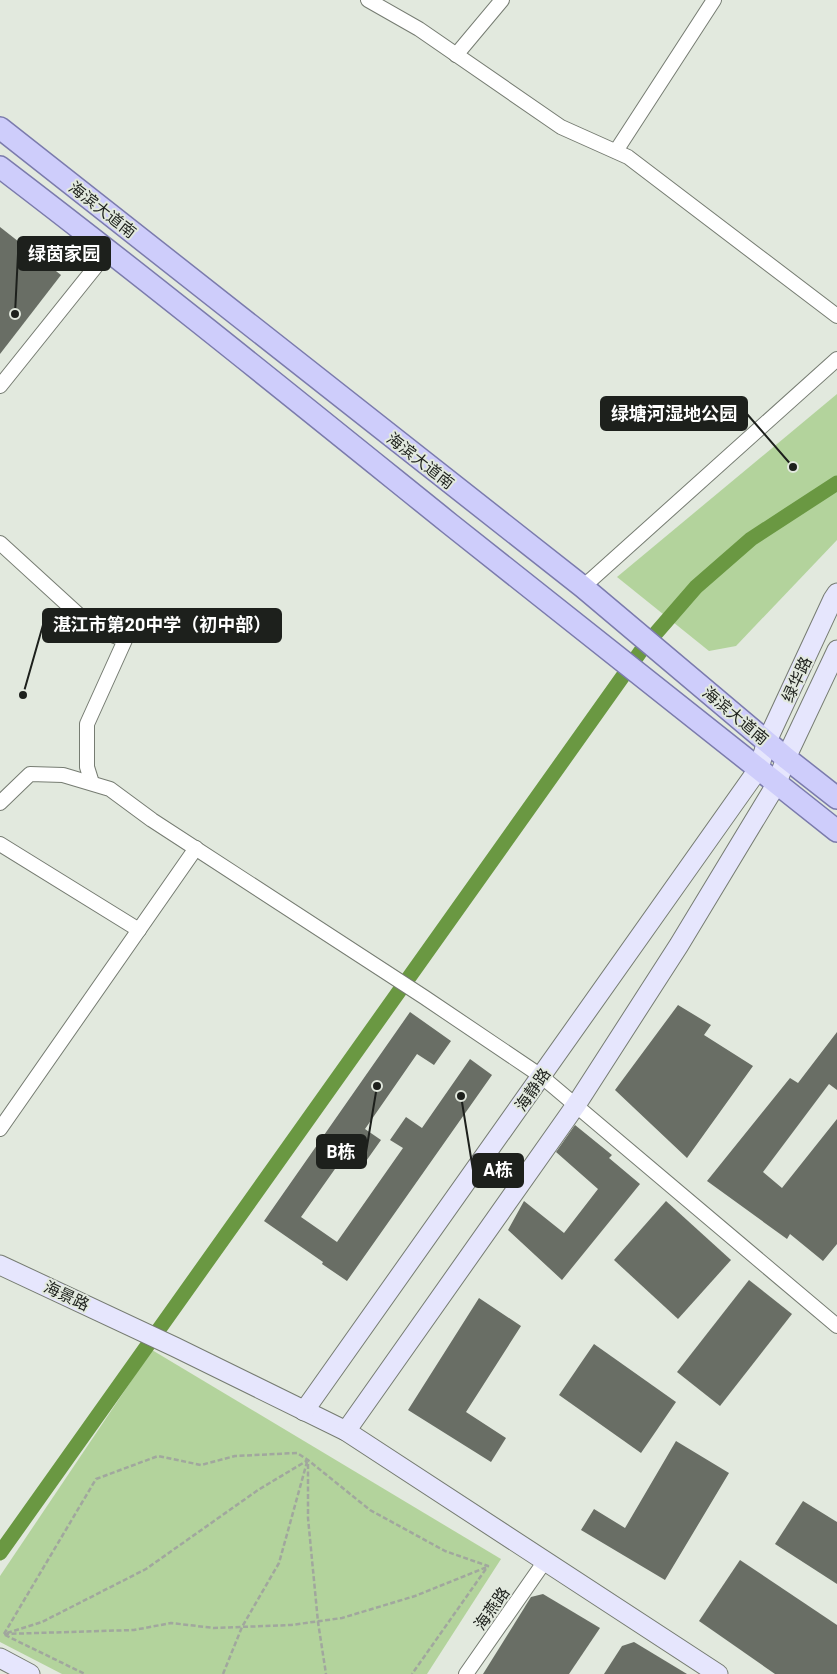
<svg xmlns="http://www.w3.org/2000/svg" width="837" height="1674" font-family="Barlow,'Noto Sans SC',sans-serif">
<style>
.green{fill:#b3d39c}
.lines{fill:none;stroke-linecap:round;stroke-linejoin:round}
.canal{stroke:#6a9842;stroke-width:15}
.building{fill:#696e65}
.street-casing{stroke:#767c72;stroke-width:16}
.secondary-casing{stroke:#767c72;stroke-width:21}
.primary-casing{stroke:#7b7bac;stroke-width:24}
.path{stroke:#a1a79e;stroke-width:2.5;stroke-dasharray:5 2.5;stroke-linecap:butt}
.street{stroke:#fff;stroke-width:14}
.secondary{stroke:#e6e6fd;stroke-width:19}
.primary{stroke:#cecdfb;stroke-width:21}
.labels{text-anchor:middle;dominant-baseline:central;stroke-width:4;stroke-linejoin:round;paint-order:stroke}
.street-label{font-size:16px;fill:#1d201c;stroke:#e2e9de}
.leader{fill:none;stroke:#1d201c;stroke-width:2}
.callout-dot{fill:#1d201c;stroke:#e2e9de;stroke-width:2}
.callout{fill:#1d201c;stroke:#1d201c;stroke-width:2}
.callout-label{font-size:18px;text-anchor:middle;font-weight:bold;fill:#fff}
</style>
<rect width="100%" height="100%" fill="#e2e9de"/>
<g class="green">
<path d="M837 394V540L736 646 709 651 617 577Z"/>
<path d="M152 1350 501 1559 427 1674H62L0 1642V1576Z"/>
</g>
<g class="lines">
<path class="canal" d="M0 1553 643 648 696 587 751 539 837 483"/>
</g>
<g class="building">
<path d="M0 227 61 275 0 354Z"/>
<path d="M678 1005 711 1025 704 1035 753 1066 687 1158 615 1090Z"/>
<path d="M410 1012 451 1041 434 1065 417 1054 365 1129 381 1140 364 1164 347 1152 301 1217 337 1242 403 1148 390 1140 406 1117 422 1128 470 1059 492 1075 347 1281 322 1264 323 1262 264 1221Z"/>
<path d="M837 1032V1090L829 1084 763 1172 782 1188 837 1119V1244L823 1261 790 1234 787 1239 707 1181 790 1078 798 1083Z"/>
<path d="M575 1125 612 1155 609 1158 640 1184 562 1280 508 1230 524 1201 564 1233 598 1189 556 1152Z"/>
<path d="M666 1201 731 1260 678 1319 614 1260Z"/>
<path d="M749 1280 792 1314 720 1406 677 1372Z"/>
<path d="M479 1298 521 1326 466 1412 506 1438 491 1462 408 1410Z"/>
<path d="M594 1344 676 1402 641 1453 559 1395Z"/>
<path d="M676 1441 729 1473 665 1580 581 1530 594 1509 625 1528Z"/>
<path d="M803 1501 837 1522V1584L775 1544Z"/>
<path d="M740 1560 837 1625V1674H775L699 1621Z"/>
<path d="M543 1594 600 1628 569 1674H483L531 1597Z"/>
<path d="M634 1642 687 1674H604L622 1646Z"/>
</g>
<g class="lines">
<defs>
<g id="street">
<path d="M368 0 419 29 561 127 628 157 837 316"/>
<path d="M456 55 502 0"/>
<path d="M616 151 714 0"/>
<path d="M0 386 109 250"/>
<path d="M0 543 92 627 125 640 87 724V767L92 783"/>
<path d="M583 587 837 359"/>
<path d="M0 803 30 774 63 775 110 789 152 820 424 997 541 1076 837 1326"/>
<path d="M0 844 139 930"/>
<path d="M0 1129 196 848"/>
<path d="M466 1674 545 1561"/>
</g>
<g id="secondary">
<path d="M0 1265 175 1347 346 1431 718 1674"/>
<path d="M304 1411 759 768 767 741 833 599 837 593"/>
<path d="M346 1431 576 1105 679 945 777 783 786 758 837 650"/>
<path d="M0 1658 30 1674"/>
</g>
<g id="primary">
<path d="M0 128 583 587 786 758 837 798"/>
<path d="M0 167C152 283 301 404 450 524 579 627 708 729 837 831"/>
</g>
</defs>
<use href="#street" class="street-casing"/>
<use href="#secondary" class="secondary-casing"/>
<use href="#primary" class="primary-casing"/>
<g class="path">
<path d="M308 1464V1518L318 1622 326 1674"/>
<path d="M7 1633 42 1622 146 1569 258 1490 308 1460"/>
<path d="M4 1634 96 1479 158 1456 201 1465 235 1456 297 1453 308 1460 370 1510 445 1551 488 1566 412 1674"/>
<path d="M4 1634 134 1630 171 1623 214 1628 291 1625 342 1618 415 1596 487 1567"/>
<path d="M5 1635 85 1674"/>
<path d="M223 1674 242 1627 279 1563 307 1462"/>
</g>
<use href="#street" class="street"/>
<use href="#secondary" class="secondary"/>
<use href="#primary" class="primary"/>
</g>
<g class="labels">
<g class="street-label">
<text transform="translate(103 209) rotate(38)">海滨大道南</text>
<text transform="translate(421 460) rotate(38)">海滨大道南</text>
<text transform="translate(796 679) rotate(-65)">绿华路</text>
<text transform="translate(736 715) rotate(40)">海滨大道南</text>
<text transform="translate(532 1089) rotate(-55)">海静路</text>
<text transform="translate(67 1295) rotate(25)">海景路</text>
<text transform="translate(491 1608) rotate(-55)">海燕路</text>
</g>
</g>
<path class="leader" d="M15 314L18 254M793 467L747 414M23 695L43 625M377 1086L366 1152M461 1096L473 1170"/>
<g class="callout-dot">
<circle cx="15" cy="314" r="5"/>
<circle cx="793" cy="467" r="5"/>
<circle cx="23" cy="695" r="5"/>
<circle cx="377" cy="1086" r="5"/>
<circle cx="461" cy="1096" r="5"/>
</g>
<g class="callout">
<rect x="18" y="237" width="92" height="33" rx="5"/>
<rect x="601" y="397" width="146" height="33" rx="5"/>
<rect x="43" y="609" width="238" height="33" rx="5"/>
<rect x="317" y="1135" width="49" height="33" rx="5"/>
<rect x="473" y="1154" width="50" height="33" rx="5"/>
</g>
<g class="callout-label">
<text x="64" y="260">绿茵家园</text>
<text x="674" y="420">绿塘河湿地公园</text>
<text x="162" y="631">湛江市第20中学（初中部）</text>
<text x="341" y="1158">B栋</text>
<text x="498" y="1176">A栋</text>
</g>
</svg>
